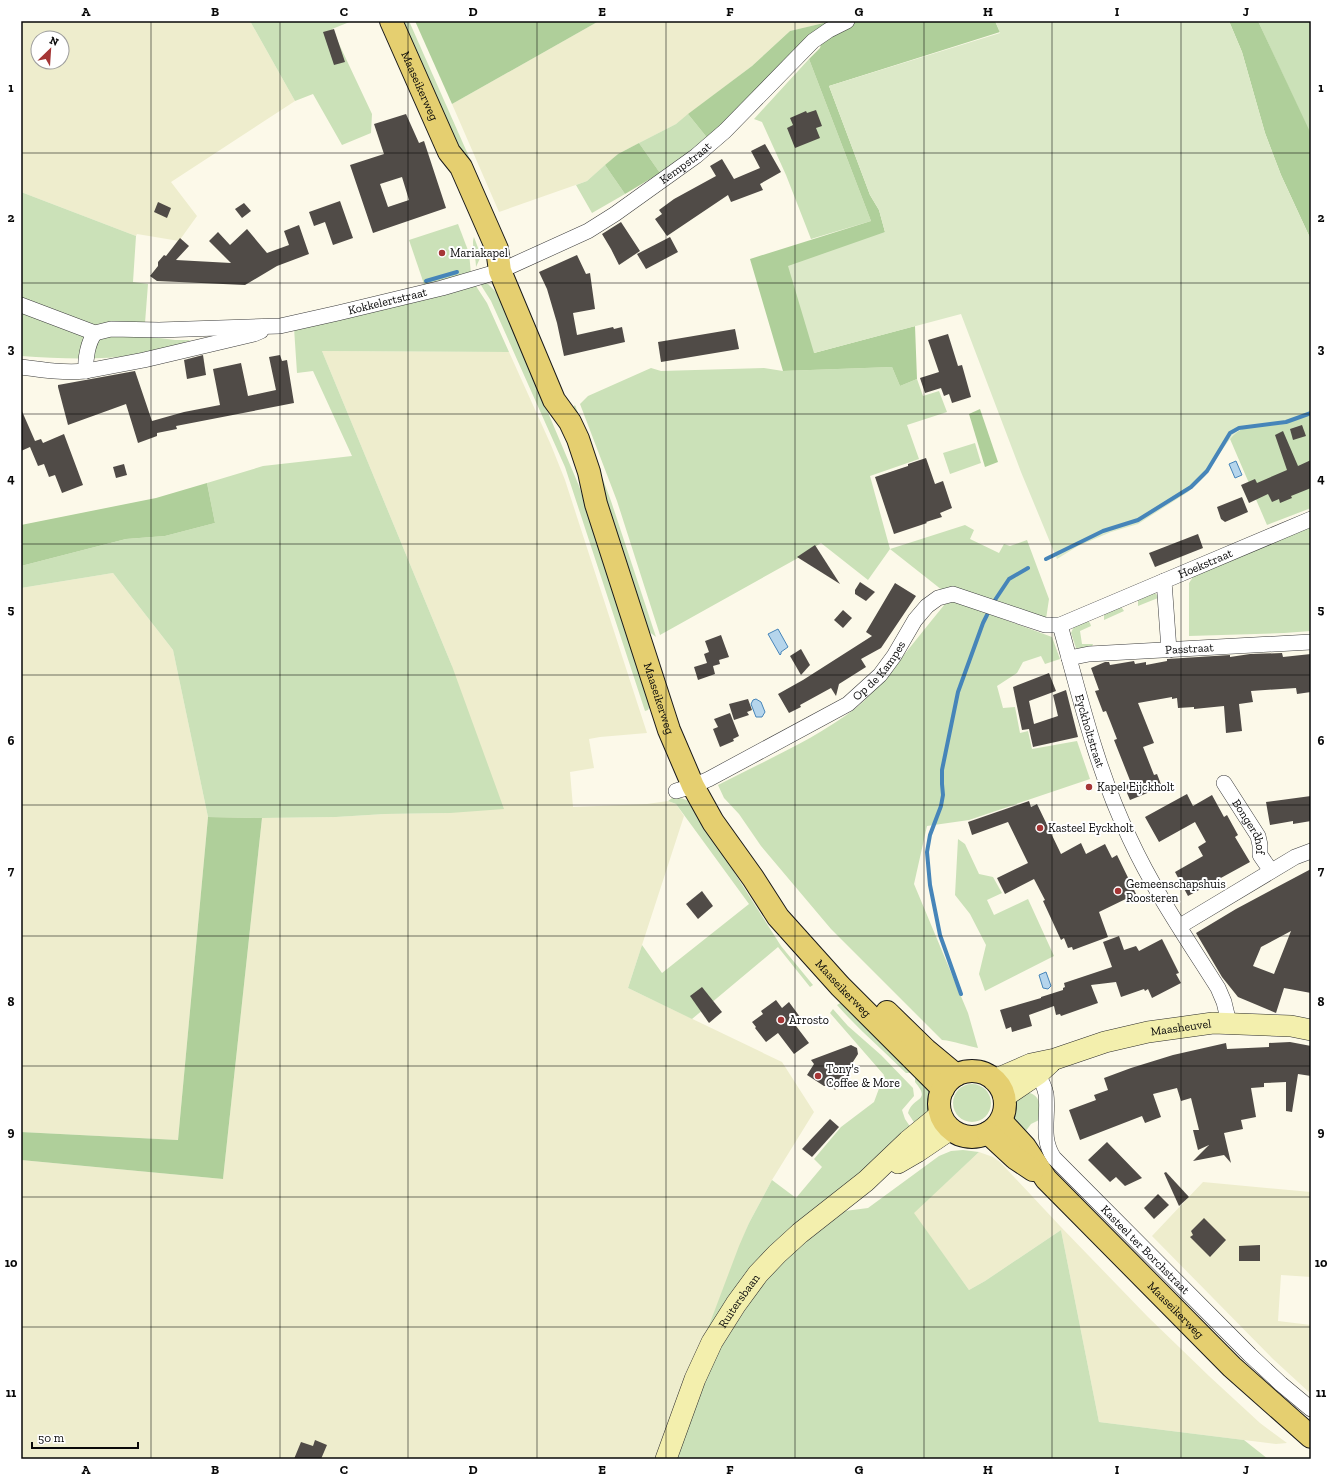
<svg xmlns="http://www.w3.org/2000/svg" width="1332" height="1480" font-family="'Zilla Slab',serif">
<style>
.farmland{fill:#eeedcd;fill-rule:evenodd}
.green{fill:#cbe1b8}
.forest{fill:#afcf9a}
.pitch{fill:#dce9c8}
.water{fill:#b5d5ec;stroke:#4685b9}
.lines{fill:none;stroke-linecap:round;stroke-linejoin:round}
.stream{stroke:#4685b9;stroke-width:4}
.building{fill:#504b47;fill-rule:evenodd}
.street-casing{stroke:#3c3c3c;stroke-width:16}
.secondary-casing{stroke:#2b2b2b;stroke-width:22}
.primary-casing{stroke:#1a1a1a;stroke-width:24}
.street{stroke:#fff;stroke-width:15}
.secondary{stroke:#f3efad;stroke-width:21}
.primary{stroke:#e5cf70;stroke-width:22}
.grid{fill:none;stroke:#090909;stroke-width:1;stroke-opacity:0.55}
.poi-dot{fill:#a53636;stroke:#fff;stroke-width:1.5}
.labels{text-anchor:middle;dominant-baseline:central;stroke-width:4;stroke-linejoin:round;paint-order:stroke}
.street-label{font-size:12px;fill:#090909;stroke:#fff}
.poi-label{font-size:12px;fill:#090909;stroke:#fff;text-anchor:start}
.neatline{fill:none;stroke:#090909;stroke-width:1.5}
.grid-label{font-size:13px;text-anchor:middle;font-weight:bold;fill:#090909}
</style>
<rect width="100%" height="100%" fill="#fcf9e9"/>
<g class="farmland">
<path d="M21 21H250L295 101 171 182 197 216 179 241 137 234 136 236 21 192ZM38 38H62V62H38Z"/>
<path d="M599 21H828L829 22 790 31 752 66 676 124 618 154 587 181 499 212 452 104Z"/>
<path d="M322 351 509 352 551 445 565 480 647 733 600 737 589 739 594 768 570 772 573 807 647 804 668 801 676 804 684 816 628 988 782 1062 814 1112 772 1180 749 1223 658 1459H21V1160L223 1179 262 818 336 817 385 814 450 813 452 666Z"/>
<path d="M113 573 173 650 208 817 178 1140 21 1132V588Z"/>
<path d="M979 1152 993 1157 1000 1162 1060 1226 1148 1317 1209 1376 1260 1423 1287 1443 1276 1444 1260 1442 1099 1422 1061 1230 985 1281 969 1290 913 1213Z"/>
<path d="M1203 1182 1311 1192V1277L1281 1275 1278 1321 1311 1325V1394L1273 1359 1152 1236Z"/>
</g>
<g class="green">
<path d="M250 21H352L332 29 372 114 371 133 342 145 313 94 295 101Z"/>
<path d="M400 21H409L496 218 491 220Z"/>
<path d="M1258 21H1311V134L1308 129Z"/>
<path d="M809 59 871 221 811 239 786 175 762 122 754 119Z"/>
<path d="M688 114 709 140 660 173 639 143 676 124Z"/>
<path d="M605 165 625 194 592 213 576 185 587 181Z"/>
<path d="M21 192 136 236 133 282 148 284 144 336 175 340H191C136 362 79 360 21 356Z"/>
<path d="M458 224 469 253 471 274 425 287 409 240Z"/>
<path d="M474 237 481 256 476 267C476 257 471 244 474 237Z"/>
<path d="M479 282 488 284 498 294 579 486 598 540 651 704 648 710 645 711 565 467 491 301Z"/>
<path d="M474 283 487 303 509 352 322 351 452 666 504 809 450 813 385 814 336 817 262 818 208 817 173 650 113 573 21 588V566L126 539 165 536 215 523 207 483 263 466 352 456 313 371 297 373 294 328Z"/>
<path d="M892 367 900 386 917 379 923 396 939 391 947 412 907 425 919 459 870 476 890 549 965 525 974 530 970 539 999 553 1004 544 1010 546 1027 540 1049 599 1046 619 942 590 890 549 868 580 821 543 798 558 660 635 617 501 580 404 588 396 651 368 661 371 764 368 783 371Z"/>
<path d="M575 405 611 501 656 637 647 630 571 410Z"/>
<path d="M1311 412V508L1267 525 1230 439C1244 421 1262 427 1282 424 1291 423 1302 416 1311 412Z"/>
<path d="M975 443 981 463 950 474 943 453Z"/>
<path d="M1311 527V631L1284 633 1189 636V583L1195 574Z"/>
<path d="M1154 592 1157 595 1158 598 1138 606V600Z"/>
<path d="M952 600 1052 637 1060 659 1045 664 1041 656 1023 662 1017 673 997 686 1003 708 1015 707 1020 733 1028 731 1032 749 1077 741 1090 779 969 820 927 826 914 884 968 1013 978 1048C966 1046 955 1041 942 1040L831 929 761 846 739 814 724 798 718 785C764 761 814 740 856 708 867 699 876 688 886 677 906 653 925 628 945 604Z"/>
<path d="M1120 605 1124 611 1104 620V614Z"/>
<path d="M1088 621 1090 623 1091 626 1080 631 1082 644H1093L1091 649 1079 650 1076 648 1071 633 1075 624Z"/>
<path d="M675 796 689 801 781 946 813 985 810 987 778 947 692 1019 628 988 642 945 662 973 749 904 676 804 668 801Z"/>
<path d="M958 839 965 844 979 874 993 877 1002 893 987 900 994 915 1028 899 1054 956 985 991 979 974 986 945 970 914 955 895Z"/>
<path d="M842 1002 912 1073H906C883 1050 858 1029 837 1005Z"/>
<path d="M833 1009 848 1026 881 1055 913 1088 914 1096 902 1110 905 1119 913 1131 705 1336 739 1246 749 1223 772 1180 796 1198 822 1167 814 1159 841 1127 874 1102 884 1075 830 1013Z"/>
<path d="M915 1076 925 1077 933 1096 924 1122 917 1127 908 1113C913 1096 932 1102 915 1082Z"/>
<circle cx="972" cy="1103" r="19"/>
<path d="M1025 1092C1042 1094 1040 1106 1039 1120L1031 1124 1022 1136C1012 1125 1010 1119 1011 1105Z"/>
<path d="M963 1150 979 1152 914 1213 969 1290 985 1281 1061 1230 1099 1422 1244 1440 1268 1459H678L676 1457 715 1357 766 1277 819 1228 845 1211 868 1208 939 1156 951 1151Z"/>
</g>
<g class="forest">
<path d="M415 21H599L452 104Z"/>
<path d="M828 21H995L1000 32 829 86 870 195 879 210 885 232 814 353 915 326 917 379 900 386 892 367 783 371 750 259 871 221 809 59 820 48 828 22 709 140 688 114 752 66 790 31 828 22Z"/>
<path d="M1229 21H1258L1311 134V240L1281 175 1265 133 1242 52Z"/>
<path d="M639 143 660 173 625 194 605 165 618 154Z"/>
<path d="M980 409 998 462 985 467 969 414Z"/>
<path d="M207 483 215 523 165 536 126 539 21 566V525L156 498Z"/>
<path d="M208 817 262 818 223 1179 21 1160V1132L178 1140Z"/>
</g>
<path class="pitch" d="M995 21H1229L1242 52 1265 133 1281 175 1311 240V412L1283 424 1255 425 1241 428 1232 436 1217 457 1205 476 1188 492 1138 524 1111 532 1078 546 1057 559 1021 472 961 314 814 353 788 266 885 232 879 210 870 195 829 86 1000 33Z"/>
<g class="water">
<path d="M1236 461 1242 475 1235 478 1229 464Z"/>
<path d="M778 629 788 647 781 652V654L780 655 768 634Z"/>
<path d="M756 699 761 702 765 712 762 717H756L751 704 753 700Z"/>
<path d="M1046 972 1051 986 1048 989 1043 988 1039 975Z"/>
</g>
<g class="lines">
<g class="stream">
<path d="M426 281 457 272"/>
<path d="M1046 559 1103 531 1138 520 1191 487 1207 471 1230 433 1239 428 1286 422 1311 413"/>
<path d="M993 603 1009 579 1028 568"/>
<path d="M961 994 940 935 930 885 927 852 930 835 941 806 943 795 942 784V770L958 692 983 623 987 615"/>
</g>
</g>
<g class="building">
<path d="M334 29 345 62 334 65 323 32Z"/>
<path d="M816 110 822 126 816 128 820 138 795 148 787 128 793 125 790 118 806 111 807 113Z"/>
<path d="M406 114 419 143 424 141 446 208 373 233 350 165 384 154 374 124ZM402 177 409 200 388 207 380 184Z"/>
<path d="M765 144 781 172 760 184 763 190 731 202 728 195 667 236 655 219 662 214 659 210 674 199 716 176 710 166 722 159 734 179 760 168 751 151Z"/>
<path d="M340 201 353 238 333 245 325 222 314 226 309 212Z"/>
<path d="M158 202 171 208 167 218 154 212Z"/>
<path d="M244 203 251 211 242 218 235 209Z"/>
<path d="M621 222 640 251 619 265 611 249 602 234Z"/>
<path d="M299 225 309 254 277 266 245 285 157 281 150 276 158 266V262L164 255 166 256 180 238 189 246 176 260 231 263 209 241 218 232 230 245 247 229 267 253 289 245 284 231Z"/>
<path d="M670 237 678 252 646 269 637 254Z"/>
<path d="M577 255 586 274 590 273 595 309 573 313 577 335 613 327 614 329 622 327 625 342 564 356 557 323 547 289 539 272Z"/>
<path d="M735 329 739 349 661 362 658 342Z"/>
<path d="M948 334 958 366 962 365 971 397 952 403 949 394 944 396 941 388 925 393 920 378 939 372 928 340Z"/>
<path d="M203 355 206 375 187 379 184 360Z"/>
<path d="M280 355 282 361 287 360 294 403 176 426 177 429 157 433V436L138 443 126 404 68 425 58 387V385L135 371 152 421 184 412 220 405 213 369 241 363 248 396 276 390 269 357Z"/>
<path d="M21 409 35 441 41 439 43 443 64 434 83 485 62 493 55 475 49 477 44 464 38 466 30 447 21 451Z"/>
<path d="M1302 425 1306 436 1293 440 1290 429Z"/>
<path d="M1283 431 1298 466 1311 460V488L1291 496 1292 498 1280 503 1279 499 1272 502 1268 494 1249 503 1241 485 1255 479 1257 483 1287 470 1275 435Z"/>
<path d="M926 458 935 484 943 481 952 508 940 513 942 517 926 522 927 523 894 534 875 477 908 466V464Z"/>
<path d="M124 464 127 475 116 478 113 467Z"/>
<path d="M1242 497 1248 512 1225 522 1221 519 1217 507Z"/>
<path d="M1198 534 1203 548 1155 567 1149 553Z"/>
<path d="M815 545 840 584 797 557Z"/>
<path d="M860 582 875 592 866 601 855 594V590Z"/>
<path d="M895 583 916 596 881 648 861 659 866 667 839 684 836 696 831 688 800 705 801 707 789 713 778 694 803 680 872 636 866 632Z"/>
<path d="M843 610 852 618 843 628 834 620Z"/>
<path d="M721 635 729 657 719 660 720 664 713 666 715 674 698 680 694 667 707 663 704 654 709 652 705 641Z"/>
<path d="M801 649 810 665 801 675 790 656Z"/>
<path d="M1282 653 1283 657 1311 654V692L1297 694 1296 688 1251 691 1253 702 1239 704 1242 731 1226 733 1224 706 1194 709V707L1178 708 1177 698 1172 699V697L1138 703 1154 743 1143 747 1154 775 1157 774 1162 787 1130 800 1124 786 1131 783 1114 740 1117 739 1110 721 1106 711 1103 712 1095 691 1099 690 1091 668 1105 662H1109L1110 665 1134 661 1135 664 1146 662V665L1167 661V659L1230 655V657L1250 654Z"/>
<path d="M1049 673 1056 691 1029 701 1034 724 1058 716 1053 695 1066 690 1078 737 1033 747 1029 729 1022 730 1013 687Z"/>
<path d="M748 699 752 710 747 712 749 715 734 720 729 704Z"/>
<path d="M730 713 739 736 733 739 734 741 720 747 713 729 718 727 714 719Z"/>
<path d="M1187 794 1193 806 1212 795 1224 817 1227 815 1238 835 1235 837 1250 862 1188 896 1175 872 1203 856 1198 847 1206 842 1195 822 1159 842 1145 817Z"/>
<path d="M1311 796V821L1293 824V821L1270 825 1266 802Z"/>
<path d="M1029 801 1031 807 1037 804 1061 854 1081 843 1086 854 1105 844 1112 858 1117 855 1136 894 1099 912 1108 937 1073 950 1072 947 1068 948 1064 938 1061 940 1043 901 1045 900 1034 879 1005 894 997 878 1028 863 1008 822 972 835 968 822Z"/>
<path d="M1311 869V993L1284 988 1276 1013 1238 997 1222 977 1196 933 1236 909ZM1291 931 1274 974 1253 966 1261 947Z"/>
<path d="M702 891 713 906 698 919 686 904Z"/>
<path d="M1119 936 1124 950 1136 946 1139 951 1162 939 1179 973 1176 974 1181 983 1152 998 1148 989 1145 991 1144 989 1121 997 1116 982 1091 985 1098 1003 1061 1016 1060 1014 1056 1015 1054 1006 1029 1015 1032 1026 1012 1032 1011 1027 1006 1029 1000 1010 1041 998V997L1063 990V988L1065 987 1064 983 1112 967 1103 942Z"/>
<path d="M702 987 722 1012 709 1023 690 996Z"/>
<path d="M776 1000 782 1008 789 1002 800 1017 793 1022 809 1043 794 1054 778 1033 766 1042 755 1028 756 1027 752 1022 763 1014 761 1011Z"/>
<path d="M1290 1042 1311 1046V1076L1298 1074 1292 1112 1286 1111V1082L1264 1083V1087L1251 1088 1256 1117 1241 1120 1243 1129 1224 1133 1231 1163 1224 1155 1193 1161 1209 1145 1198 1150 1193 1130H1199L1191 1098 1181 1101 1177 1088 1153 1094 1161 1117 1145 1123 1142 1116 1080 1140 1069 1110 1096 1100 1094 1095 1108 1090 1104 1078 1131 1068 1173 1055 1226 1043 1227 1049 1269 1047V1043Z"/>
<path d="M851 1045 857 1048 858 1054 835 1090 832 1086H824L807 1075 814 1064 811 1060Z"/>
<path d="M830 1119 839 1127 812 1157 802 1149Z"/>
<path d="M1107 1142 1142 1178 1125 1186 1116 1177 1110 1182 1088 1160Z"/>
<path d="M1166 1172 1189 1197 1179 1206 1164 1173Z"/>
<path d="M1158 1194 1169 1205 1154 1219 1144 1208Z"/>
<path d="M1204 1218 1226 1240 1210 1257 1190 1237 1193 1235 1191 1231Z"/>
<path d="M1260 1245V1261H1239V1246Z"/>
<path d="M315 1440 327 1445 321 1459H294L301 1442 313 1446Z"/>
</g>
<g class="lines">
<defs>
<g id="street">
<path id="s1" d="M21 305 95 333 111 329 159 330 280 326 338 313 442 288 500 271 588 231 615 214 696 156 725 131 813 41 829 30 847 21"/>
<path d="M21 367C43 370 64 373 86 371L144 360 254 334 261 331"/>
<path d="M86 371C85 359 88 342 95 333"/>
<path id="s2" d="M1060 625C1080 697 1097 771 1130 839 1154 891 1187 939 1218 988L1224 1002 1229 1023"/>
<path id="s3" d="M1169 650 1164 581 1311 519"/>
<path id="s4" d="M1069 658 1089 654 1311 642"/>
<path id="s5" d="M1224 783 1258 836 1260 845V855L1271 871"/>
<path id="s6" d="M676 791 693 786 709 779 848 704 880 675 894 656 915 620 927 606 938 598 953 594 1045 625H1060L1164 581"/>
<path d="M1180 926 1295 857 1311 851"/>
<path id="s7" d="M1033 1066C1038 1075 1044 1083 1046 1094 1049 1116 1040 1138 1054 1158L1250 1355 1281 1384 1311 1409"/>
</g>
<g id="secondary">
<path id="s8" d="M994 1080 1031 1064 1055 1059 1105 1042 1148 1032 1213 1023 1291 1026 1311 1030"/>
<path d="M1004 1097 1038 1074 1050 1063"/>
<path d="M898 1163 917 1152 951 1129"/>
<path id="s9" d="M666 1459 695 1379 712 1342 736 1304 758 1274 777 1254 800 1233 866 1181 908 1141 941 1114"/>
</g>
<g id="primary">
<path id="s10" d="M391 21 449 152 461 167 497 249 500 271 554 400 570 422 578 439 589 472 596 504 669 730 693 786 713 822 753 878 778 917 840 986 943 1089"/>
<path d="M887 1012 926 1050 956 1075"/>
<circle cx="972" cy="1104" r="33"/>
<path id="s11" d="M1001 1121 1025 1147 1046 1179 1232 1367 1311 1437"/>
<path d="M988 1133 1015 1158 1033 1170"/>
</g>
</defs>
<use href="#street" class="street-casing"/>
<use href="#secondary" class="secondary-casing"/>
<use href="#primary" class="primary-casing"/>
<use href="#street" class="street"/>
<use href="#secondary" class="secondary"/>
<use href="#primary" class="primary"/>
</g>
<path class="grid" d="M151 21V1459M280 21V1459M408 21V1459M537 21V1459M666 21V1459M795 21V1459M924 21V1459M1052 21V1459M1181 21V1459M21 153H1311M21 283H1311M21 414H1311M21 544H1311M21 675H1311M21 805H1311M21 936H1311M21 1066H1311M21 1197H1311M21 1327H1311"/>
<g class="poi-dot">
<circle cx="442" cy="253" r="4"/>
<circle cx="1089" cy="787" r="4"/>
<circle cx="1040" cy="828" r="4"/>
<circle cx="1118" cy="891" r="4"/>
<circle cx="781" cy="1020" r="4"/>
<circle cx="818" cy="1076" r="4"/>
</g>
<g class="labels">
<g class="street-label">
<text stroke="none"><textPath href="#s10" startOffset="71">Maaseikerweg</textPath></text>
<text stroke="none"><textPath href="#s1" startOffset="707">Kempstraat</textPath></text>
<text stroke="none"><textPath href="#s1" startOffset="375">Kokkelertstraat</textPath></text>
<text stroke="none"><textPath href="#s3" startOffset="114">Hoekstraat</textPath></text>
<text stroke="none"><textPath href="#s4" startOffset="121">Passtraat</textPath></text>
<text stroke="none"><textPath href="#s6" startOffset="239">Op de Kampes</textPath></text>
<text stroke="none"><textPath href="#s10" startOffset="732">Maaseikerweg</textPath></text>
<text stroke="none"><textPath href="#s2" startOffset="110">Eyckholtstraat</textPath></text>
<text stroke="none"><textPath href="#s5" startOffset="51">Bongerdhof</textPath></text>
<text stroke="none"><textPath href="#s10" startOffset="1079">Maaseikerweg</textPath></text>
<text stroke="none"><textPath href="#s8" startOffset="195">Maasheuvel</textPath></text>
<text stroke="none"><textPath href="#s7" startOffset="226">Kasteel ter Borchstraat</textPath></text>
<text stroke="none"><textPath href="#s9" startOffset="175">Ruitersbaan</textPath></text>
<text stroke="none"><textPath href="#s11" startOffset="258">Maaseikerweg</textPath></text>
</g>
<g class="poi-label">
<text x="450" y="253">Mariakapel</text>
<text x="1097" y="787">Kapel Eijckholt</text>
<text x="1048" y="828">Kasteel Eyckholt</text>
<text x="1126" y="884">Gemeenschapshuis<tspan x="1126" dy="14">Roosteren</tspan></text>
<text x="789" y="1020">Arrosto</text>
<text x="826" y="1069">Tony's<tspan x="826" dy="14">Coffee &amp; More</tspan></text>
</g>
</g>
<rect width="1332" height="1480" fill="none" stroke="#ffffff" stroke-width="44"/>
<g transform="translate(50 50) rotate(25)"><circle r="19" fill="#ffffff" stroke="#9d9d9d"/>
<path d="M0-3L7 15L0 10L-7 15Z" fill="#a53636"/>
<text y="-6" font-size="11" font-weight="bold" text-anchor="middle" fill="#090909">N</text>
</g>
<path d="M32 1442v6h106v-6" fill="none" stroke="#090909" stroke-width="2"/>
<text x="38" y="1442" font-size="12" fill="#090909" stroke="#ffffff" stroke-width="3" paint-order="stroke">50 m</text>
<rect x="22" y="22" width="1288" height="1436" class="neatline"/>
<g class="grid-label">
<text x="86" y="16">A</text>
<text x="215" y="16">B</text>
<text x="344" y="16">C</text>
<text x="473" y="16">D</text>
<text x="602" y="16">E</text>
<text x="730" y="16">F</text>
<text x="859" y="16">G</text>
<text x="988" y="16">H</text>
<text x="1117" y="16">I</text>
<text x="1246" y="16">J</text>
<text x="11" y="92">1</text>
<text x="1321" y="92">1</text>
<text x="11" y="222">2</text>
<text x="1321" y="222">2</text>
<text x="11" y="353">3</text>
<text x="1321" y="353">3</text>
<text x="11" y="483">4</text>
<text x="1321" y="483">4</text>
<text x="11" y="614">5</text>
<text x="1321" y="614">5</text>
<text x="11" y="745">6</text>
<text x="1321" y="745">6</text>
<text x="11" y="875">7</text>
<text x="1321" y="875">7</text>
<text x="11" y="1006">8</text>
<text x="1321" y="1006">8</text>
<text x="11" y="1136">9</text>
<text x="1321" y="1136">9</text>
<text x="11" y="1267">10</text>
<text x="1321" y="1267">10</text>
<text x="11" y="1397">11</text>
<text x="1321" y="1397">11</text>
<text x="86" y="1474">A</text>
<text x="215" y="1474">B</text>
<text x="344" y="1474">C</text>
<text x="473" y="1474">D</text>
<text x="602" y="1474">E</text>
<text x="730" y="1474">F</text>
<text x="859" y="1474">G</text>
<text x="988" y="1474">H</text>
<text x="1117" y="1474">I</text>
<text x="1246" y="1474">J</text>
</g>
</svg>
